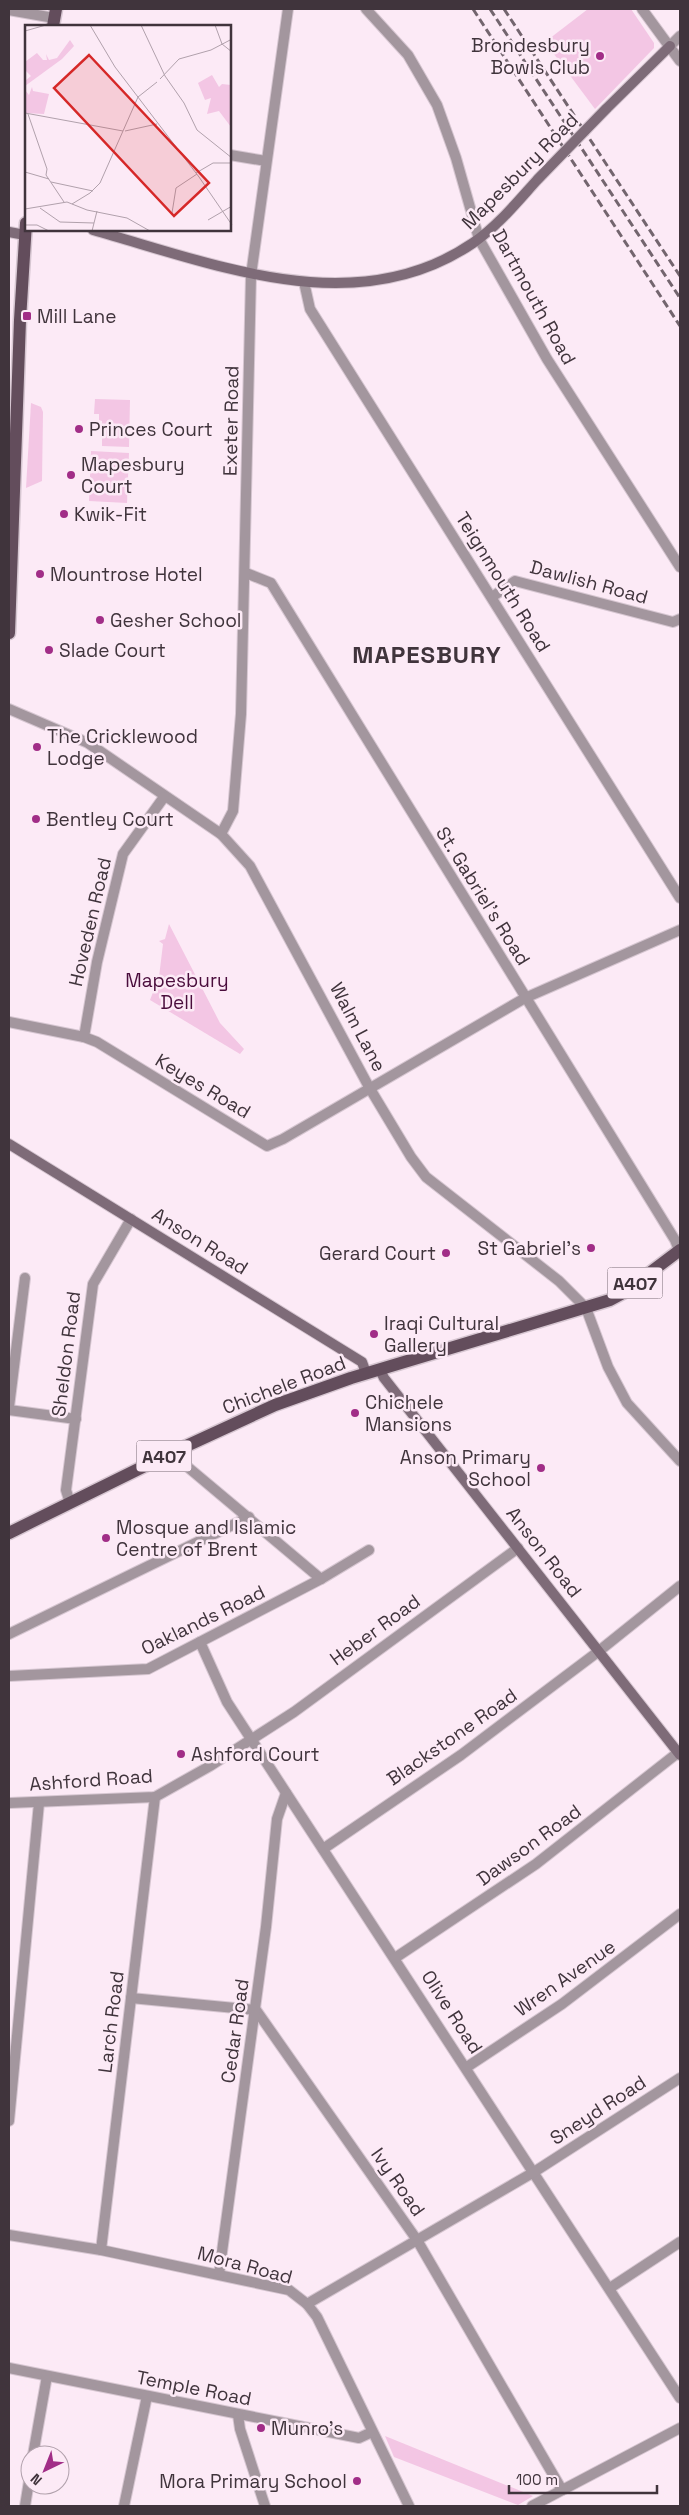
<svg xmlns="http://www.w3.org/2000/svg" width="689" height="2515" font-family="'Space Grotesk',sans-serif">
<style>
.green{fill:#f3c6e4}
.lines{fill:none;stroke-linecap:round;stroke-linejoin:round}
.street-casing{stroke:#d6c6d1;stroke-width:12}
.secondary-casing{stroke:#d6c6d1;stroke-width:12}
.primary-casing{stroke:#d6c6d1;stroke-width:15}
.street{stroke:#a3969e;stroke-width:10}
.secondary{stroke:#7e6b78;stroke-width:10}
.primary{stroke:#634d5c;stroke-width:12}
.rail{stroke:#73656e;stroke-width:3;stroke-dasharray:8 4;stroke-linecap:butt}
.secondary-bridge-casing{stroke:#d6c6d1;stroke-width:12;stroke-linecap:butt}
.secondary-bridge{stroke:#7e6b78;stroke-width:10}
.poi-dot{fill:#a12d87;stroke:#fceaf6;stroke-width:2}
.labels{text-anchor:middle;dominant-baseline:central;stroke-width:5;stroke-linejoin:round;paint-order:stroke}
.shield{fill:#fceaf6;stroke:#786b74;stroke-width:1}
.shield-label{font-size:18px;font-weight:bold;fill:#40343c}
.poi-label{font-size:19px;fill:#40343c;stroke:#fceaf6;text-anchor:start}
.street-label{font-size:19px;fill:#40343c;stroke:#fceaf6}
.park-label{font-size:19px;fill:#4a0d3c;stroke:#fceaf6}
.district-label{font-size:24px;font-weight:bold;letter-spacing:1px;fill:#40343c;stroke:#fceaf6}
.inset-road{fill:none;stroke:#b1a1ac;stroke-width:1}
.view{fill:#d62828;fill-opacity:0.15;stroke:#d62828;stroke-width:2.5}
.inset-edge{fill:none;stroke:#40343c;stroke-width:2.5}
</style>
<rect width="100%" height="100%" fill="#fceaf6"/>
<g class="green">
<path d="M588 9H631L654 43V48L595 109 545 42Z"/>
<path d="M95 399 130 400 129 447 102 446V421L99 420V414H94Z"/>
<path d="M31 403 41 407 43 412 42 481 26 488Z"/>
<path d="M91 451 129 453 127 503 89 501Z"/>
<path d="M169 924 220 1023 244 1049 240 1054 150 1000 159 977 163 944 159 941 165 939Z"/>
<path d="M385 2436 533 2496 518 2505 394 2457Z"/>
</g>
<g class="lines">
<defs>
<g id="street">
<path d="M366 9 408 55 437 105 456 158 479 239 547 359 680 567"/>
<path d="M642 9 680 61"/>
<path d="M9 10 54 18"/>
<path d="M670 46 680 36"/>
<path d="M230 155 266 161"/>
<path d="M304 282 310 309 680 898"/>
<path d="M246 573 271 583 675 1240 679 1250"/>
<path d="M492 597 515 581 673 622 680 619"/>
<path d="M9 709 88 743 221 834 250 866 369 1087 411 1157 426 1177 559 1281 586 1308 608 1367 627 1403 680 1461"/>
<path d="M221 834 233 811 241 714 251 275 288 9"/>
<path d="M9 1022 84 1037 97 1042 267 1146 283 1139 525 998 680 930"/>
<path d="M84 1037 97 962 123 854 164 797"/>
<path d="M9 1407 25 1278"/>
<path d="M9 1410 76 1419"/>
<path d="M171 1453 321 1579"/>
<path d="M70 1503 66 1490 93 1284 131 1219"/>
<path d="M9 1634 249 1517"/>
<path d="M200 1642 227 1702 680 2398"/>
<path d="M9 1676 148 1669 321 1579 369 1550"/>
<path d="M9 1803 155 1797 210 1766 294 1712 518 1548"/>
<path d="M323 1849 461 1755 599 1651 680 1586"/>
<path d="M395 1958 536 1864 680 1751"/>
<path d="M131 1998 256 2010 417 2240 562 2490"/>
<path d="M467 2067 562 2004 680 1914"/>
<path d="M9 2121 39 1803"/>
<path d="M9 2235 101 2250 289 2290 307 2304 317 2317 409 2506"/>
<path d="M101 2250 155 1797"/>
<path d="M219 2274 266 1927 277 1819 286 1793"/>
<path d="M610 2288 680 2242"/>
<path d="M307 2304 534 2172 680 2078"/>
<path d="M9 2368 359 2438 372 2432"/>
<path d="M238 2415 240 2429 265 2506"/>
<path d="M33 2455 47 2376"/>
<path d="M25 2506 30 2475"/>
<path d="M124 2506 147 2396"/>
<path d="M532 2506 680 2428"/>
</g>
<g id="secondary">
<path d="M606 109 670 46"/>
<path d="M93 230C215 264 356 323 473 243 498 226 518 201 538 179"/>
<path d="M9 232 25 235"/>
<path d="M9 1144 362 1362 366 1373"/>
<path d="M380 1370 384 1378 680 1755"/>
</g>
<g id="primary">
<path d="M53 26 56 9"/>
<path d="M9 633 20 320 26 223"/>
<path d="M9 1533 171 1453 275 1405 351 1378 610 1300 623 1293 680 1250"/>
</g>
</defs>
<use href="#street" class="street-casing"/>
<use href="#secondary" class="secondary-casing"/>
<use href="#primary" class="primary-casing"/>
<use href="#street" class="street"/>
<use href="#secondary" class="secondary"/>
<use href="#primary" class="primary"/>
<g class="rail">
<path d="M473 9 680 326"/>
<path d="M490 9 680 298"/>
<path d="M504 9 680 276"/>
</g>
<defs>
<path id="secondary-bridge" d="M538 179 606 109"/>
</defs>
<use href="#secondary-bridge" class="secondary-bridge-casing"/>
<use href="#secondary-bridge" class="secondary-bridge"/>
</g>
<g class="poi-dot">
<circle cx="600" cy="56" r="5"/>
<rect x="22" y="311" width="10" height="10" rx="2.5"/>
<circle cx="79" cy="429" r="5"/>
<circle cx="71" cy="475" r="5"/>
<circle cx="64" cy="514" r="5"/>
<circle cx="40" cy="574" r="5"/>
<circle cx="100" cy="620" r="5"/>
<circle cx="49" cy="650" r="5"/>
<circle cx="37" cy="747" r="5"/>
<circle cx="36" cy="819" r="5"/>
<circle cx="591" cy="1248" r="5"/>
<circle cx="446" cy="1253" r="5"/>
<circle cx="374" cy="1334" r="5"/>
<circle cx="355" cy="1413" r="5"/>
<circle cx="541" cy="1468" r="5"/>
<circle cx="106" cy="1538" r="5"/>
<circle cx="181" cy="1754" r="5"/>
<circle cx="261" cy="2428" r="5"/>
<circle cx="357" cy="2481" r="5"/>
</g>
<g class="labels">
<g class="shield">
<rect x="607.5" y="1267.5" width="55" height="31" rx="4"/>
<rect x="136.5" y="1440.5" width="55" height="31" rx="4"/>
</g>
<g class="shield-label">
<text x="635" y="1283">A407</text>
<text x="164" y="1456">A407</text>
</g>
<g class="poi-label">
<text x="590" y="45" text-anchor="end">Brondesbury<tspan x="590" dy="22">Bowls Club</tspan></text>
<text x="37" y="316">Mill Lane</text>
<text x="89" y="429">Princes Court</text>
<text x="81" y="464">Mapesbury<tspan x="81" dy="22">Court</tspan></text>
<text x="74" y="514">Kwik-Fit</text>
<text x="50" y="574">Mountrose Hotel</text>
<text x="110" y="620">Gesher School</text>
<text x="59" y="650">Slade Court</text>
<text x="47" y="736">The Cricklewood<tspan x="47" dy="22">Lodge</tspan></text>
<text x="46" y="819">Bentley Court</text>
<text x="581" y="1248" text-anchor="end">St Gabriel's</text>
<text x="436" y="1253" text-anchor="end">Gerard Court</text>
<text x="384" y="1323">Iraqi Cultural<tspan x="384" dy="22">Gallery</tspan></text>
<text x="365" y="1402">Chichele<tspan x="365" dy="22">Mansions</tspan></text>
<text x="531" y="1457" text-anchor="end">Anson Primary<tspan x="531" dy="22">School</tspan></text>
<text x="116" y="1527">Mosque and Islamic<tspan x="116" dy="22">Centre of Brent</tspan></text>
<text x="191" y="1754">Ashford Court</text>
<text x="271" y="2428">Munro's</text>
<text x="347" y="2481" text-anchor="end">Mora Primary School</text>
</g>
<g class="street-label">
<text transform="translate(520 171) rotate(-45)">Mapesbury Road</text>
<text transform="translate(534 297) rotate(61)">Dartmouth Road</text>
<text transform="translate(231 421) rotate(-89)">Exeter Road</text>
<text transform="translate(503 582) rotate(58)">Teignmouth Road</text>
<text transform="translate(589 582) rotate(15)">Dawlish Road</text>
<text transform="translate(483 896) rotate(58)">St. Gabriel's Road</text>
<text transform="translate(90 922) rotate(-77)">Hoveden Road</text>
<text transform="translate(358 1027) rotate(62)">Walm Lane</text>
<text transform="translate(203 1086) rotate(31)">Keyes Road</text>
<text transform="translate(200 1241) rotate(32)">Anson Road</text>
<text transform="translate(66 1354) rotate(-83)">Sheldon Road</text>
<text transform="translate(284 1385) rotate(-21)">Chichele Road</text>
<text transform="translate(544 1552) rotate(52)">Anson Road</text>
<text transform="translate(203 1620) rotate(-26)">Oaklands Road</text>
<text transform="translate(375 1630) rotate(-36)">Heber Road</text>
<text transform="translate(452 1737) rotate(-35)">Blackstone Road</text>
<text transform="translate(91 1780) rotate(-4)">Ashford Road</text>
<text transform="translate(529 1845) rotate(-36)">Dawson Road</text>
<text transform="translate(565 1978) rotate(-35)">Wren Avenue</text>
<text transform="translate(452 2012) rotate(57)">Olive Road</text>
<text transform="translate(111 2022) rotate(-83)">Larch Road</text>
<text transform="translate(235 2031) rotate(-82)">Cedar Road</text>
<text transform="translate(598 2110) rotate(-33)">Sneyd Road</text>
<text transform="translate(398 2182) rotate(55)">Ivy Road</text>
<text transform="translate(245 2265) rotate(15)">Mora Road</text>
<text transform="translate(194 2388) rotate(11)">Temple Road</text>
</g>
<g class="park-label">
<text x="177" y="980">Mapesbury<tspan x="177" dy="22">Dell</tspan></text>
</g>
<g class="district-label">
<text x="427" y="654">MAPESBURY</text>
</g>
</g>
<g transform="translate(25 25)">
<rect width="206" height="206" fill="#fceaf6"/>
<path d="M45 15 49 21 37 34 0 61V56L6 51 0 45V37L12 28 18 35H22L21 29 24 35 32 33ZM187 50 194 62 197 59 206 60V102L194 86 182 89 186 73 180 75 173 58ZM7 62 8 66 24 69 19 89 0 88V65L4 70Z" fill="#f3c6e4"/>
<path class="inset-road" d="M65 0 90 42 174 152 207 200M116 0 140 51 159 78 172 105 207 133M190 0 197 19 207 27M0 6 21 0M135 54 154 34 186 25 207 14M0 88 98 106M3 89 22 144 21 150 39 177M100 106 132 99M0 147 24 154M171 148 188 138H207M26 157 68 166M47 179 65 168 75 158 113 72 132 57M15 183 35 197 69 198M0 184 42 177 62 185 102 193 125 206M147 188 151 163 172 149M183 195 207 181M0 200H12L24 206M67 206 72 186"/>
<path class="view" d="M64 30 184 158 149 191 29 63Z"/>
<rect width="206" height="206" class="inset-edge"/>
</g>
<rect width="689" height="2515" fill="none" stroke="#40343c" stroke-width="20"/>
<g transform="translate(45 2470) rotate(223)"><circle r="24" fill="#fceaf6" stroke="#b1a1ac"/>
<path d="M0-4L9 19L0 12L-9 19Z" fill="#a12d87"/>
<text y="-8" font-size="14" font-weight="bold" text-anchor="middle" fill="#40343c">N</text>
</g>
<path d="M509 2485v8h148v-8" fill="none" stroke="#40343c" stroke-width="2.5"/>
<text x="516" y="2485" font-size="15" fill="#40343c" stroke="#fceaf6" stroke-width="4" paint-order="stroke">100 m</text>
</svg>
